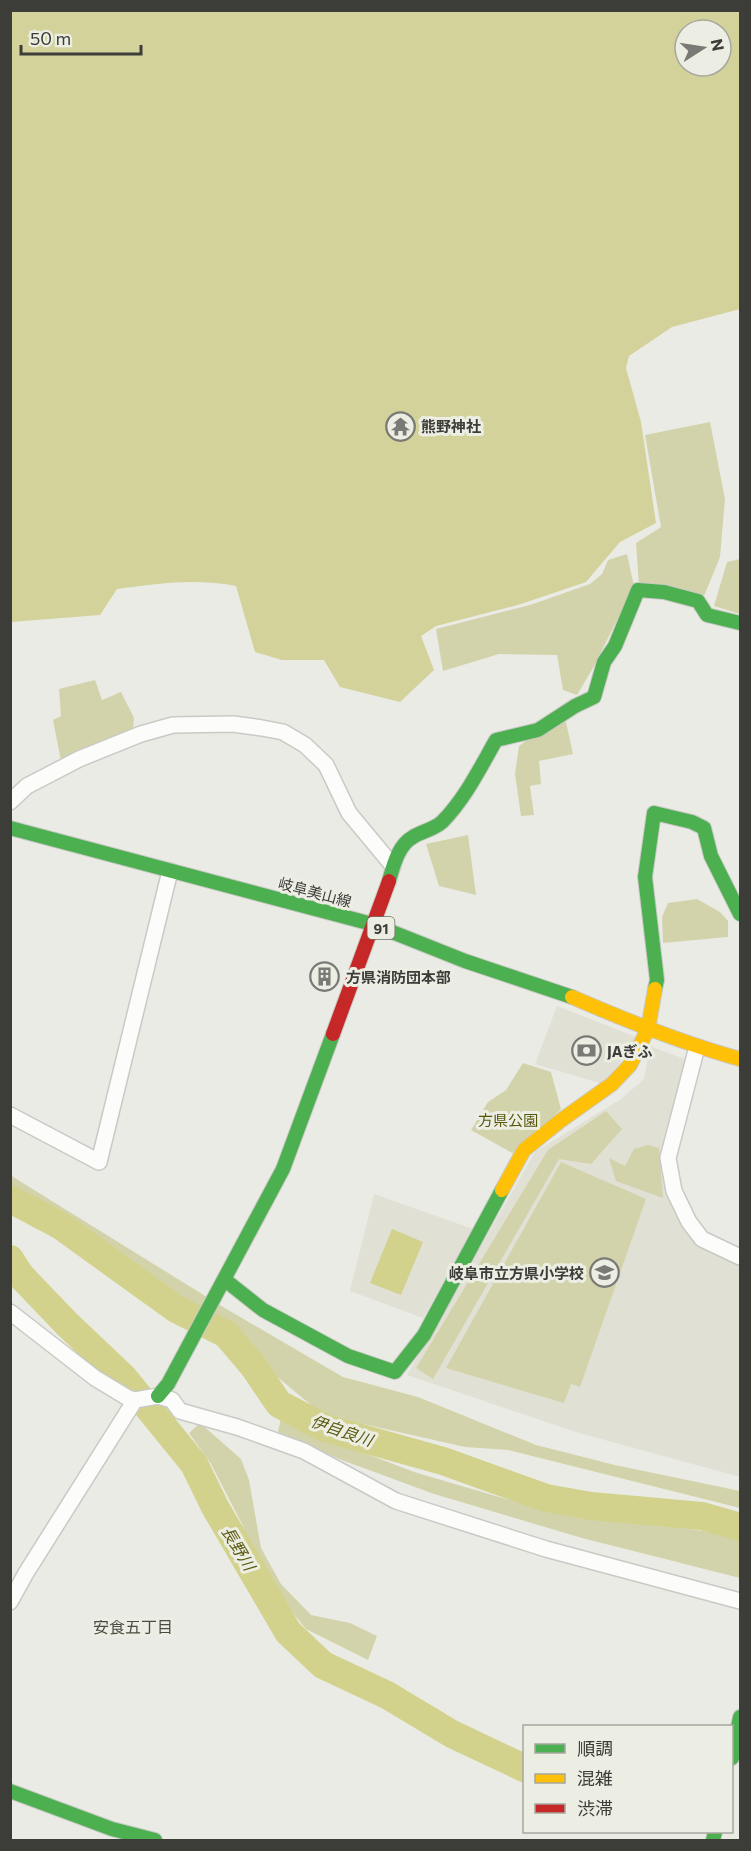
<svg xmlns="http://www.w3.org/2000/svg" width="751" height="1851" font-family="Commissioner,'Noto Sans JP',sans-serif">
<style>
.built{fill:#e0e0d4}
.green{fill:#d3d3ab}
.forest{fill:#d2d29a;fill-rule:evenodd}
.water{fill:#d2d28d}
.lines{fill:none;stroke-linecap:round;stroke-linejoin:round}
.river{stroke:#d2d28d;stroke-width:28}
.street-casing{stroke:#c9c9c5;stroke-width:18}
.fast-casing{stroke:#c9c9c5;stroke-width:16}
.slow-casing{stroke:#c9c9c5;stroke-width:16}
.jam-casing{stroke:#c9c9c5;stroke-width:16}
.street{stroke:#fcfcfb;stroke-width:15}
.fast{stroke:#4caf50;stroke-width:14}
.slow{stroke:#ffc107;stroke-width:14}
.jam{stroke:#c62828;stroke-width:14}
.labels{text-anchor:middle;dominant-baseline:central;stroke-width:6;stroke-linejoin:round;paint-order:stroke}
.shield{fill:#edeee3;stroke:#71716b;stroke-width:1.5}
.shield-label{font-size:14px;font-weight:bold;fill:#3c3c38}
.poi-label{font-size:15px;font-weight:bold;fill:#3c3c38;stroke:#edeee3;text-anchor:start}
.street-label{font-size:15px;fill:#3c3c38;stroke:#edeee3}
.park-label{font-size:15px;fill:#57560b;stroke:#edeee3}
.water-label{font-size:16px;font-style:italic;fill:#5a5a10;stroke:#edeee3}
.neighbourhood-label{font-size:16px;fill:#4a4b42;stroke:#edeee3}
</style>
<rect width="100%" height="100%" fill="#ebebe6"/>
<g class="built">
<path d="M557 1006 639 1038 603 1084 535 1064Z"/>
<path d="M650 1046 687 1060 663 1152 665 1193 694 1240 740 1259V1477L579 1433 407 1375 535 1152 621 1099 644 1079Z"/>
<path d="M374 1194 473 1229 423 1318 350 1291Z"/>
</g>
<g class="green">
<path d="M710 422 725 499 720 557 704 596 639 586 636 543 661 527 645 435Z"/>
<path d="M627 554 634 586 593 668 577 695 563 690 557 655 499 654 443 671 436 629 530 605 590 584 602 574 608 560Z"/>
<path d="M740 559V614L714 606 727 562Z"/>
<path d="M95 680 102 700 121 692 134 718 133 731 61 761 53 720 61 716 59 689Z"/>
<path d="M564 713 573 754 539 761 541 784 530 786 534 815 521 816 515 774 519 746Z"/>
<path d="M468 835 476 895 439 886 426 844Z"/>
<path d="M697 899 720 912 728 921V937L663 943 662 917 668 903Z"/>
<path d="M523 1063 551 1072 561 1109 514 1154 471 1130 488 1102 506 1090Z"/>
<path d="M606 1111 622 1129 591 1164 559 1159 433 1379 416 1368 548 1150Z"/>
<path d="M648 1145 659 1148 663 1198 616 1181 609 1158 625 1166 634 1149Z"/>
<path d="M561 1162 646 1199 580 1387 571 1384 564 1403 446 1368Z"/>
<path d="M10 1175 223 1307 343 1377 418 1397 536 1445 615 1465 740 1491V1508L508 1450 465 1447 323 1415 257 1360 242 1339 11 1190Z"/>
<path d="M281 1418 336 1442 414 1472 506 1499 740 1537V1578L582 1538 434 1494 339 1459 278 1432Z"/>
<path d="M200 1423 241 1459 249 1480 261 1548 281 1584 311 1615 350 1623 377 1636 368 1660 306 1629 263 1577 242 1524 211 1464 189 1433Z"/>
</g>
<path class="forest" d="M11 10 740 11V309L672 327 629 356 626 368 641 422 656 523 620 542 586 582 518 605 436 626 421 636 434 670 400 702 340 687 324 660H282L255 652 236 586C195 578 157 584 117 589L100 615 11 622ZM685 30H721V66H685Z"/>
<path class="water" d="M392 1229 423 1242 401 1295 370 1283Z"/>
<g class="lines">
<g class="river">
<path d="M10 1199 61 1226 176 1309 226 1334 254 1367 279 1404 325 1428 443 1461 546 1498 591 1506 702 1516 740 1527"/>
<path d="M10 1259 21 1276 67 1324 124 1378 194 1464 215 1507 288 1632 323 1665 387 1695 452 1734 524 1768"/>
</g>
<defs>
<g id="street">
<path d="M10 802 27 786 79 759 141 734 173 725 233 724 262 728 283 732 305 745 326 765 349 813 393 866"/>
<path d="M697 1047 668 1158 674 1191 689 1222 702 1239 740 1257"/>
<path d="M10 1115 99 1162 170 871"/>
<path d="M10 1312 95 1378 128 1398 135 1400 158 1396 172 1400 180 1411 237 1427 304 1451 396 1501 546 1549 740 1601"/>
<path d="M10 1602 26 1573 135 1400"/>
</g>
<g id="fast">
<path d="M10 828 372 924 465 961 572 997"/>
<path d="M389 881C393 867 398 845 413 837 422 831 433 830 442 822 465 799 480 768 496 740L538 730 575 706 594 697 604 662 615 646 638 590 664 592 698 601 707 615 740 623"/>
<path d="M655 989 657 980 645 877 654 813 692 822 704 828 711 856 740 914"/>
<path d="M225 1280 263 1310 348 1356 395 1372 424 1335 502 1190"/>
<path d="M158 1396 168 1384 283 1169 333 1034"/>
<path d="M732 1758 740 1717"/>
<path d="M10 1791 112 1829 155 1840"/>
<path d="M713 1840 715 1832"/>
</g>
<g id="slow">
<path d="M572 997C627 1021 682 1043 740 1059"/>
<path d="M502 1190 524 1150 560 1121 612 1084 630 1065 648 1029 655 989"/>
</g>
<path id="jam" d="M333 1034 389 881"/>
</defs>
<use href="#street" class="street-casing"/>
<use href="#fast" class="fast-casing"/>
<use href="#slow" class="slow-casing"/>
<use href="#jam" class="jam-casing"/>
<use href="#street" class="street"/>
<use href="#fast" class="fast"/>
<use href="#slow" class="slow"/>
<use href="#jam" class="jam"/>
</g>
<defs>
<symbol id="temple-ring" viewBox="-11 -11 22 22"><circle r="9.5" fill="#edeee3" stroke="#797975" stroke-width="1.5"/><path d="M0-6L5-2H3V0L6.5 2.5H4V6H1.5V3h-3V6H-4V2.5H-6.5L-3 0V-2H-5Z" fill="#797975"/></symbol>
<symbol id="building-ring" viewBox="-11 -11 22 22"><circle r="9.5" fill="#edeee3" stroke="#797975" stroke-width="1.5"/><path d="M-4-6H4V6H1V3H-1V6H-4ZM-2.5-4.3h1.7v1.8h-1.7ZM.8-4.3h1.7v1.8H.8ZM-2.5-1h1.7V.8h-1.7ZM.8-1h1.7V.8H.8Z" fill="#797975"/></symbol>
<symbol id="bank-ring" viewBox="-11 -11 22 22"><circle r="9.5" fill="#edeee3" stroke="#797975" stroke-width="1.5"/><path d="M-6-4H6V4H-6ZM0-2.3a2.3 2.3 0 1 0 0 4.6a2.3 2.3 0 1 0 0-4.6Z" fill="#797975"/></symbol>
<symbol id="school-ring" viewBox="-11 -11 22 22"><circle r="9.5" fill="#edeee3" stroke="#797975" stroke-width="1.5"/><path d="M0-5L7-2L0 1L-7-2ZM-4 1L0 2.5L4 1V4Q0 6-4 4Z" fill="#797975"/></symbol>
</defs>
<g fill-rule="evenodd">
<use href="#temple-ring" x="384" y="410" width="33" height="33"/>
<use href="#building-ring" x="308" y="960" width="33" height="33"/>
<use href="#bank-ring" x="570" y="1034" width="33" height="33"/>
<use href="#school-ring" x="588" y="1256" width="33" height="33"/>
</g>
<g class="labels">
<rect class="shield" x="367.5" y="917" width="27" height="22" rx="4.5"/>
<g class="shield-label">
<text x="381" y="928">91</text>
</g>
<g class="poi-label">
<text x="421" y="426">熊野神社</text>
<text x="346" y="977">方県消防団本部</text>
<text x="607" y="1051">JAぎふ</text>
<text x="584" y="1273" text-anchor="end">岐阜市立方県小学校</text>
</g>
<g class="street-label">
<text transform="translate(315 892) rotate(15)">岐阜美山線</text>
</g>
<g class="park-label">
<text x="508" y="1120">方県公園</text>
</g>
<g class="water-label">
<text transform="translate(342 1430) rotate(19)">伊自良川</text>
<text transform="translate(239 1548) rotate(59)">長野川</text>
</g>
<g class="neighbourhood-label">
<text x="133" y="1626">安食五丁目</text>
</g>
</g>
<rect width="751" height="1851" fill="none" stroke="#3c3c38" stroke-width="24"/>
<rect x="523" y="1725" width="210" height="108" fill="#edeee3" stroke="#a6a79f" stroke-width="1.5"/>
<rect x="535" y="1744" width="30" height="9" fill="#4caf50" stroke="#a6a79f" stroke-width="1.5"/>
<text x="577" y="1755" font-size="18" fill="#3c3c38">順調</text>
<rect x="535" y="1774" width="30" height="9" fill="#ffc107" stroke="#a6a79f" stroke-width="1.5"/>
<text x="577" y="1785" font-size="18" fill="#3c3c38">混雑</text>
<rect x="535" y="1804" width="30" height="9" fill="#c62828" stroke="#a6a79f" stroke-width="1.5"/>
<text x="577" y="1815" font-size="18" fill="#3c3c38">渋滞</text>
<g transform="translate(703 48) rotate(78)"><circle r="28" fill="#edeee3" stroke="#a6a79f" stroke-width="1.5"/>
<path d="M0-4.5L10 22L0 15L-10 22Z" fill="#797975"/>
<text y="-9" font-size="16" font-weight="bold" text-anchor="middle" fill="#3c3c38">N</text>
</g>
<path d="M21 45v9h120v-9" fill="none" stroke="#3c3c38" stroke-width="3"/>
<text x="30" y="45" font-size="18" fill="#3c3c38" stroke="#edeee3" stroke-width="4.5" paint-order="stroke">50 m</text>
</svg>
